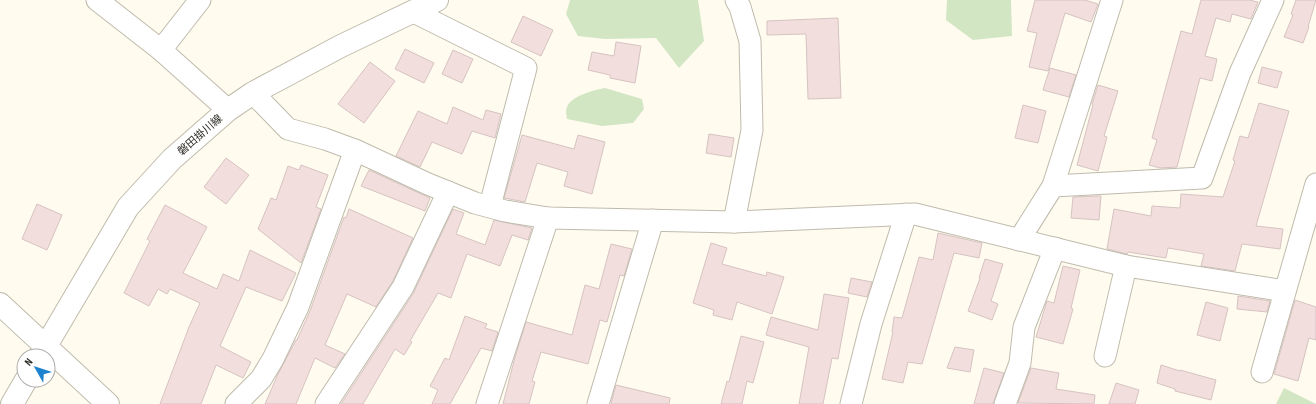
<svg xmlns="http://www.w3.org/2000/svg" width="1316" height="404" font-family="'Sofia Sans Condensed','Noto Sans JP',sans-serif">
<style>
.green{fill:#d2e6c4}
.building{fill:#f2dedd;stroke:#d6c3c2}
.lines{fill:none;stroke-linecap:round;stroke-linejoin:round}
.minor-casing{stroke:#bfbbac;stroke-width:23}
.secondary-casing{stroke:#bfbbac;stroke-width:24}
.minor{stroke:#fff;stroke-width:21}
.secondary{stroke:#fff;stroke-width:22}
.labels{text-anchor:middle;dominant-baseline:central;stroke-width:3;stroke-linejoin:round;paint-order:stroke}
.street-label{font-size:11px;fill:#2c2a24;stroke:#fff}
</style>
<rect width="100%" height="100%" fill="#fffbef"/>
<g class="green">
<path d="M570 0H698L704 41 679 68 656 38 605 39 578 36 566 14Z"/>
<path d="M947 0H1011L1012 36 973 40 946 20Z"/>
<path d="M605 88 642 99 644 109 633 123 602 126 567 119C567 116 565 111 567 107 571 96 594 90 605 88Z"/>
<path d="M1284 388 1316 404H1276Z"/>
</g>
<g class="building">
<path d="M1035 0H1085L1098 4 1091 22 1065 13 1048 71 1029 67 1037 33 1027 31Z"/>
<path d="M1201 0H1249L1258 2 1251 19 1232 14 1230 22 1216 18 1205 56 1217 59 1212 81 1200 78 1177 167 1160 168 1149 165 1157 140 1152 138 1181 31 1192 34Z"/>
<path d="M1296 0H1316L1308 27H1309L1303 43 1284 37 1293 15 1291 14Z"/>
<path d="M523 16 553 30 541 56 511 42Z"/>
<path d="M838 18 841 98 808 99 806 34 767 35V21Z"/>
<path d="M616 42 641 46 635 83 610 78V75L588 70 592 52 614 56Z"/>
<path d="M405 49 434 63 424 83 395 69Z"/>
<path d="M453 50 473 59 462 83 442 74Z"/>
<path d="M370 62 395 81 364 123 338 104Z"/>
<path d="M1262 67 1282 72 1277 88 1258 83Z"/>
<path d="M1050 68 1076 75 1069 97 1043 90Z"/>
<path d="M1098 85 1118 91 1104 136 1107 137 1098 171 1077 165 1093 105 1092 104Z"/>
<path d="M1259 103 1289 111 1256 226 1283 229 1280 249 1242 244 1235 271 1201 266 1204 254 1168 248 1166 258 1128 252 1127 254 1107 249 1114 209 1151 216 1152 206 1180 208 1181 194 1223 197 1235 161 1233 160 1240 136 1248 138Z"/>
<path d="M1023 105 1046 111 1038 143 1015 138Z"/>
<path d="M453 107 483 120 486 110 501 114 495 138 472 131 462 154 432 142 420 167 396 156 418 111 447 124Z"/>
<path d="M709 134 734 138 731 157 706 153Z"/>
<path d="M522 135 574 149 578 135 605 142 592 194 564 186 568 172 537 163 525 202 504 198Z"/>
<path d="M226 158 249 175 226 204 204 187Z"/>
<path d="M301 165 328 175 316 207 321 209 301 263 258 229 271 198 276 200 288 166 299 170Z"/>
<path d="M369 170 430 198 425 211 361 186Z"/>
<path d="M1097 196H1101L1099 220 1071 218 1073 197Z"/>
<path d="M37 204 62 215 47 250 22 239Z"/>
<path d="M165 205 207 227 183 273 217 289 223 274 239 281 250 250 296 273 282 301 246 287 220 346 251 362 243 378 216 365 201 404H160L189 327 200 303 170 289 167 294 158 289 149 306 124 293 150 241 147 239Z"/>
<path d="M349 209 413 238 393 281 376 307 347 294 325 345 345 354 335 368 315 358 296 404H265L278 374 296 340H297L310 311 344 217 346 218Z"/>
<path d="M453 209 464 213 456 234 485 245 494 220 532 228 528 240 512 235 500 266 467 254 451 298 438 293 410 341 412 342 404 355 395 349 363 404H341L413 294Z"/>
<path d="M938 233 982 243 979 258 954 253 922 364 908 362 903 383 882 379 893 332H892L894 317 902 318 919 257 933 260Z"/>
<path d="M711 243 727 248 722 264 766 276 767 272 784 277 772 314 737 302 732 320 713 315 714 310 693 303Z"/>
<path d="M611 244 632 249 624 276 620 275 607 322 600 320 588 364 541 352 532 381 535 382 529 404H503L515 357 526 322 572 335 585 285 599 289Z"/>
<path d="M985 259 1003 264 991 301 998 304 992 320 968 311 980 278H979Z"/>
<path d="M1063 266 1080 270 1071 308 1073 309 1063 344 1036 337 1047 301 1054 303Z"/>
<path d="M851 278 872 282 867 297 848 293Z"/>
<path d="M824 294 849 298 838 359 832 358 823 404H799L809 347 766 335 771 317 818 330Z"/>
<path d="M1238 296 1270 301 1267 312 1237 309Z"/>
<path d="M1295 300 1316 307V340L1309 338 1298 381 1274 374Z"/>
<path d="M1206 302 1228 308 1220 341 1197 335Z"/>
<path d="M465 316 487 324 485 328 498 332 492 351 481 348 450 404H432L438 390 430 386 445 358 449 360Z"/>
<path d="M741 336 764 342 753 383 747 381 742 404H721L727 381 729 382Z"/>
<path d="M955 347 974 350 970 372 947 368Z"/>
<path d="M1161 365 1180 371V370L1216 380 1211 400 1175 391V389L1157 383Z"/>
<path d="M984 368 1004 373 993 404H974Z"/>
<path d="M1031 368 1059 373 1056 389 1095 395 1094 404 1018 403Z"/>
<path d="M1116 383 1139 390 1135 404H1109Z"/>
<path d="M616 385 670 398 669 404H611Z"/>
</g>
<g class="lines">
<defs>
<g id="minor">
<path d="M97 0 161 50 228 110"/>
<path d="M414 12 526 68 490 206"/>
<path d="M161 50 200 0"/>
<path d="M253 93 288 129 325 139 355 150 428 184 475 203 505 211 548 218 734 222 915 214 1126 266 1285 291"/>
<path d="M1053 186 1202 178 1240 73 1273 0"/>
<path d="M734 222 752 130 750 41 740 7 736 0"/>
<path d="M1019 240 1053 186 1112 0"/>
<path d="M1105 356 1126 266"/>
<path d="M1262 372 1316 184"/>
<path d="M236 404 261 379 273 359 298 307 355 150"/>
<path d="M326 404 403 287 448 192"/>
<path d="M487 404 548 218"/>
<path d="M598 404 653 220"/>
<path d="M851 404 871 324 906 214"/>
<path d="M1005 404 1020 363 1024 327 1055 248"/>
</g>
<g id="secondary">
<path d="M0 304 108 404"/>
<path d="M40 356 128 207 172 159 228 110 253 93 341 46 437 0"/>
<path d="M12 404 26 380"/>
</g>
</defs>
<use href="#minor" class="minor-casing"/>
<use href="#secondary" class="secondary-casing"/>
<use href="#minor" class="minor"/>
<use href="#secondary" class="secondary"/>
</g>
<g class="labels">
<g class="street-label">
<text transform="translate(200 135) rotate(-41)">磐田掛川線</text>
</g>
</g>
<g transform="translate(36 368) rotate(309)"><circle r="19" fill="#ffffff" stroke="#abaaa7"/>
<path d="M0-3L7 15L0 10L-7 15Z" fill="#1e83ce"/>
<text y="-6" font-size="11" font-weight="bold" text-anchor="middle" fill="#2c2a24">N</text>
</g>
</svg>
